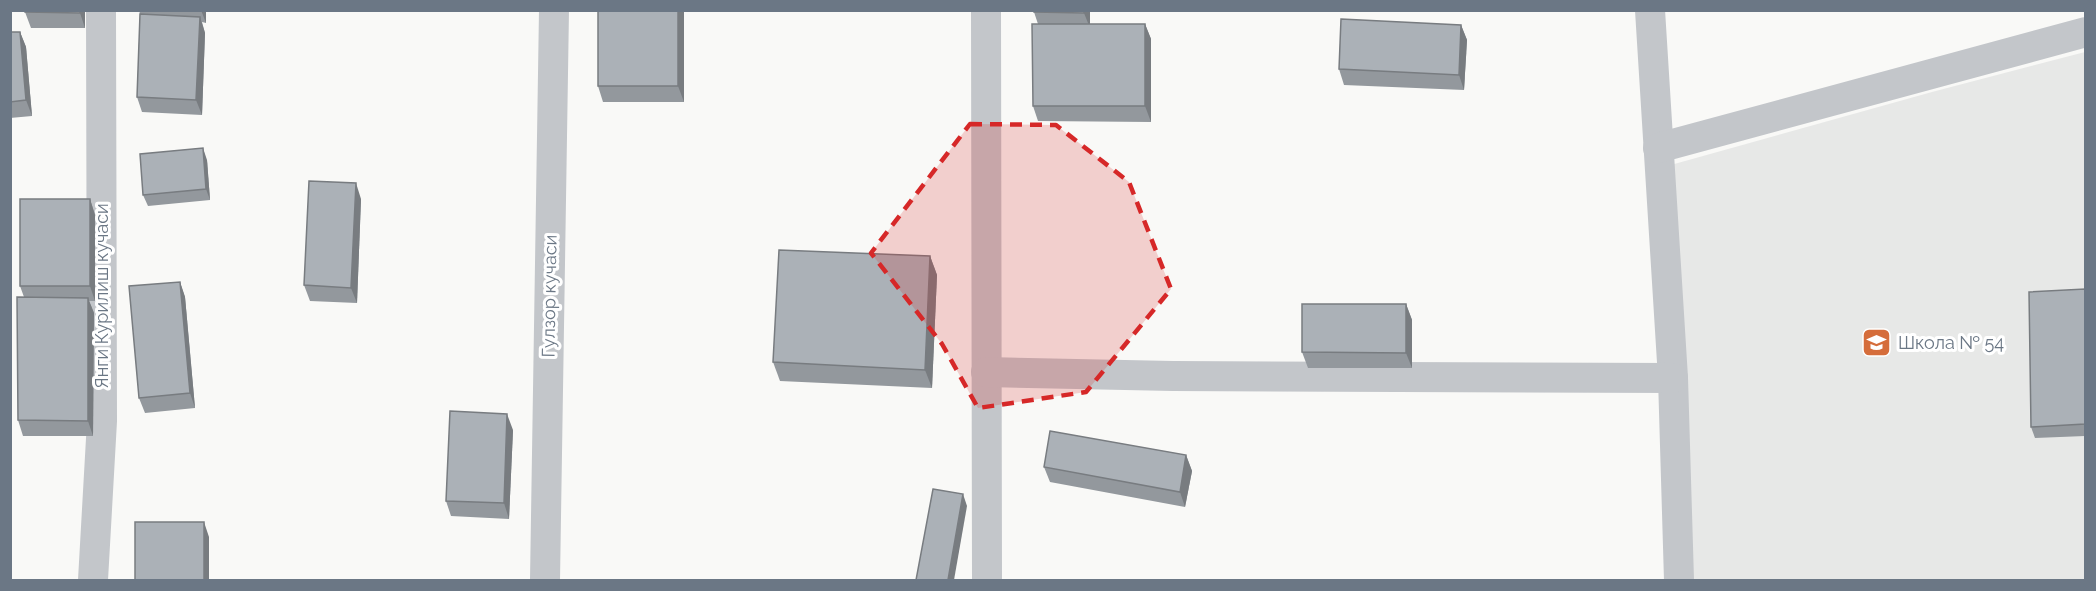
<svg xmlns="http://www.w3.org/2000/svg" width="2096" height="591" font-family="Raleway,sans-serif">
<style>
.built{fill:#e7e8e7}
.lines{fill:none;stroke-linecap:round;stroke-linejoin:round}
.minor{stroke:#c3c6ca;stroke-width:30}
.wall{fill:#93989d}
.shaded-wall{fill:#787c80}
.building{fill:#abb1b7;stroke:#787c80;stroke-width:1.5}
.marked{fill:#d62828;fill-opacity:0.2;stroke:#d62828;stroke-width:4.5;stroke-dasharray:12 8;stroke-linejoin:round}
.labels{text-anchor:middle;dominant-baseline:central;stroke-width:6;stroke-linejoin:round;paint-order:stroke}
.street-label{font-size:18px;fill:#6b7785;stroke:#fff}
.poi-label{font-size:18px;fill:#6b7785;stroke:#fff;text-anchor:start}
</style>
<rect width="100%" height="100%" fill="#f9f9f7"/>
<path class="built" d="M2085 52V580H1679L1660 168 1932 92Z"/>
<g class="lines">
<g class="minor">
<path d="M986 10 987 580"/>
<path d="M1650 10 1673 378 1679 580"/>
<path d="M1658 148 2086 32"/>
<path d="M986 372 1173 376 1673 378"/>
<path d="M93 580 102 421 101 10"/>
<path d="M545 580 554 10"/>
</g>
</g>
<g class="wall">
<path d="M85 10V28H31L25 12Z"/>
<path d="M139 10H206V23L202 22 205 33 202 115 142 112 137 97 140 14Z"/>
<path d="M598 10H683L684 102H603L598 86Z"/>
<path d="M1090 10V24H1145L1151 39V122L1038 121 1033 106 1038 24 1034 12Z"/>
<path d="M1461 25 1467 40 1464 90 1344 85 1339 69Z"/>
<path d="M10 32H20L26 47 32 116 10 118Z"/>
<path d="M207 160 210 200 148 206 143 195Z"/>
<path d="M90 199 95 215V301H89L94 313 93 436H23L18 420 24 297 20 286Z"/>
<path d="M361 199 357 303 310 301 304 285Z"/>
<path d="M930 256 937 275 932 388 780 381 773 362Z"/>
<path d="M180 282 185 297 195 408 145 413 139 398Z"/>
<path d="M2085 289V436L2035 438 2031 427Z"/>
<path d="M1406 304 1412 320V368H1308L1302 352Z"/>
<path d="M513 430 509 519 451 516 446 501Z"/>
<path d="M1186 455 1192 471 1185 507 1050 482 1044 467Z"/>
</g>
<g class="shaded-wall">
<path d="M80 10H85V28L80 13Z"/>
<path d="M201 10H206V23Z"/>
<path d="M678 10H683L684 12V102L678 86Z"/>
<path d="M1084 10H1090V28L1084 13Z"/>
<path d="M200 17 205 33 202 115 196 100Z"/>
<path d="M1145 24 1151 39V122L1145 106Z"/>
<path d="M1461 25 1467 40 1464 90 1459 75Z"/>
<path d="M20 32 26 47 32 116 26 100Z"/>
<path d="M203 148 207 160 210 200 206 189Z"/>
<path d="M356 183 361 199 357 303 351 288Z"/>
<path d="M90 199 95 215V301L90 286Z"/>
<path d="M930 256 937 275 932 388 925 370Z"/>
<path d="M180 282 185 297 195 408 190 393Z"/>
<path d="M88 298 94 313 93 436 88 421Z"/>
<path d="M1406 304 1412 320V368L1406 353Z"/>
<path d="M507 414 513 430 509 519 504 503Z"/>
<path d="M1186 455 1192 471 1185 507 1180 492Z"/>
<path d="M963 494 967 506 954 580H948Z"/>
<path d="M204 522 209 537V580H204Z"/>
</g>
<g class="building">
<path d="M25 10H80V13L25 12Z"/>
<rect x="598" y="10" width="80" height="76"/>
<path d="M1034 10H1084V13L1034 12Z"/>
<path d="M140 14 200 17 196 100 137 97Z"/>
<path d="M1341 19 1461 25 1459 75 1339 69Z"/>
<path d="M1032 24H1145V106H1033Z"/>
<path d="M10 32H20L26 100 10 102Z"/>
<path d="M203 148 206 189 143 195 140 154Z"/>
<path d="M309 181 356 183 351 288 304 285Z"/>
<rect x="20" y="199" width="70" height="87"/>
<path d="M779 250 930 256 925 370 773 362Z"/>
<path d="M180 282 190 393 139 398 129 286Z"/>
<path d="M2085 289V424L2031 427 2029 292Z"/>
<path d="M17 297 88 298V421L18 420Z"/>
<path d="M1302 304H1406V353L1302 352Z"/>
<path d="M450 411 507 414 504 503 446 501Z"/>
<path d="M1050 431 1186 455 1180 492 1044 467Z"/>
<path d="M933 489 963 494 948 580H916Z"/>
<rect x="135" y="522" width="69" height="58"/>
</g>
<path class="marked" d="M970 124 1056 125 1129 182 1171 289 1086 392 978 408 942 344 871 253Z"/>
<defs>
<symbol id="school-square" viewBox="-11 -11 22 22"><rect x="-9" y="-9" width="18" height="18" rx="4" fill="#d56d3b" stroke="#fff"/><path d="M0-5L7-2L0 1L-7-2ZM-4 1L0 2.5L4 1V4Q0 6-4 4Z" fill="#fff"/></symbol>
</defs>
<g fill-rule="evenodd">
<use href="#school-square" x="1860" y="326" width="33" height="33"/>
</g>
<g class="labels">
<g class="street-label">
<text transform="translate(101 296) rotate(-90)">Янги Курилиш кучаси</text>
<text transform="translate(549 296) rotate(-89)">Гулзор кучаси</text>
</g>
<g class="poi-label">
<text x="1898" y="342">Школа № 54</text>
</g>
</g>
<rect width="2096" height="591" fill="none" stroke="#6b7785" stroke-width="24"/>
</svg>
